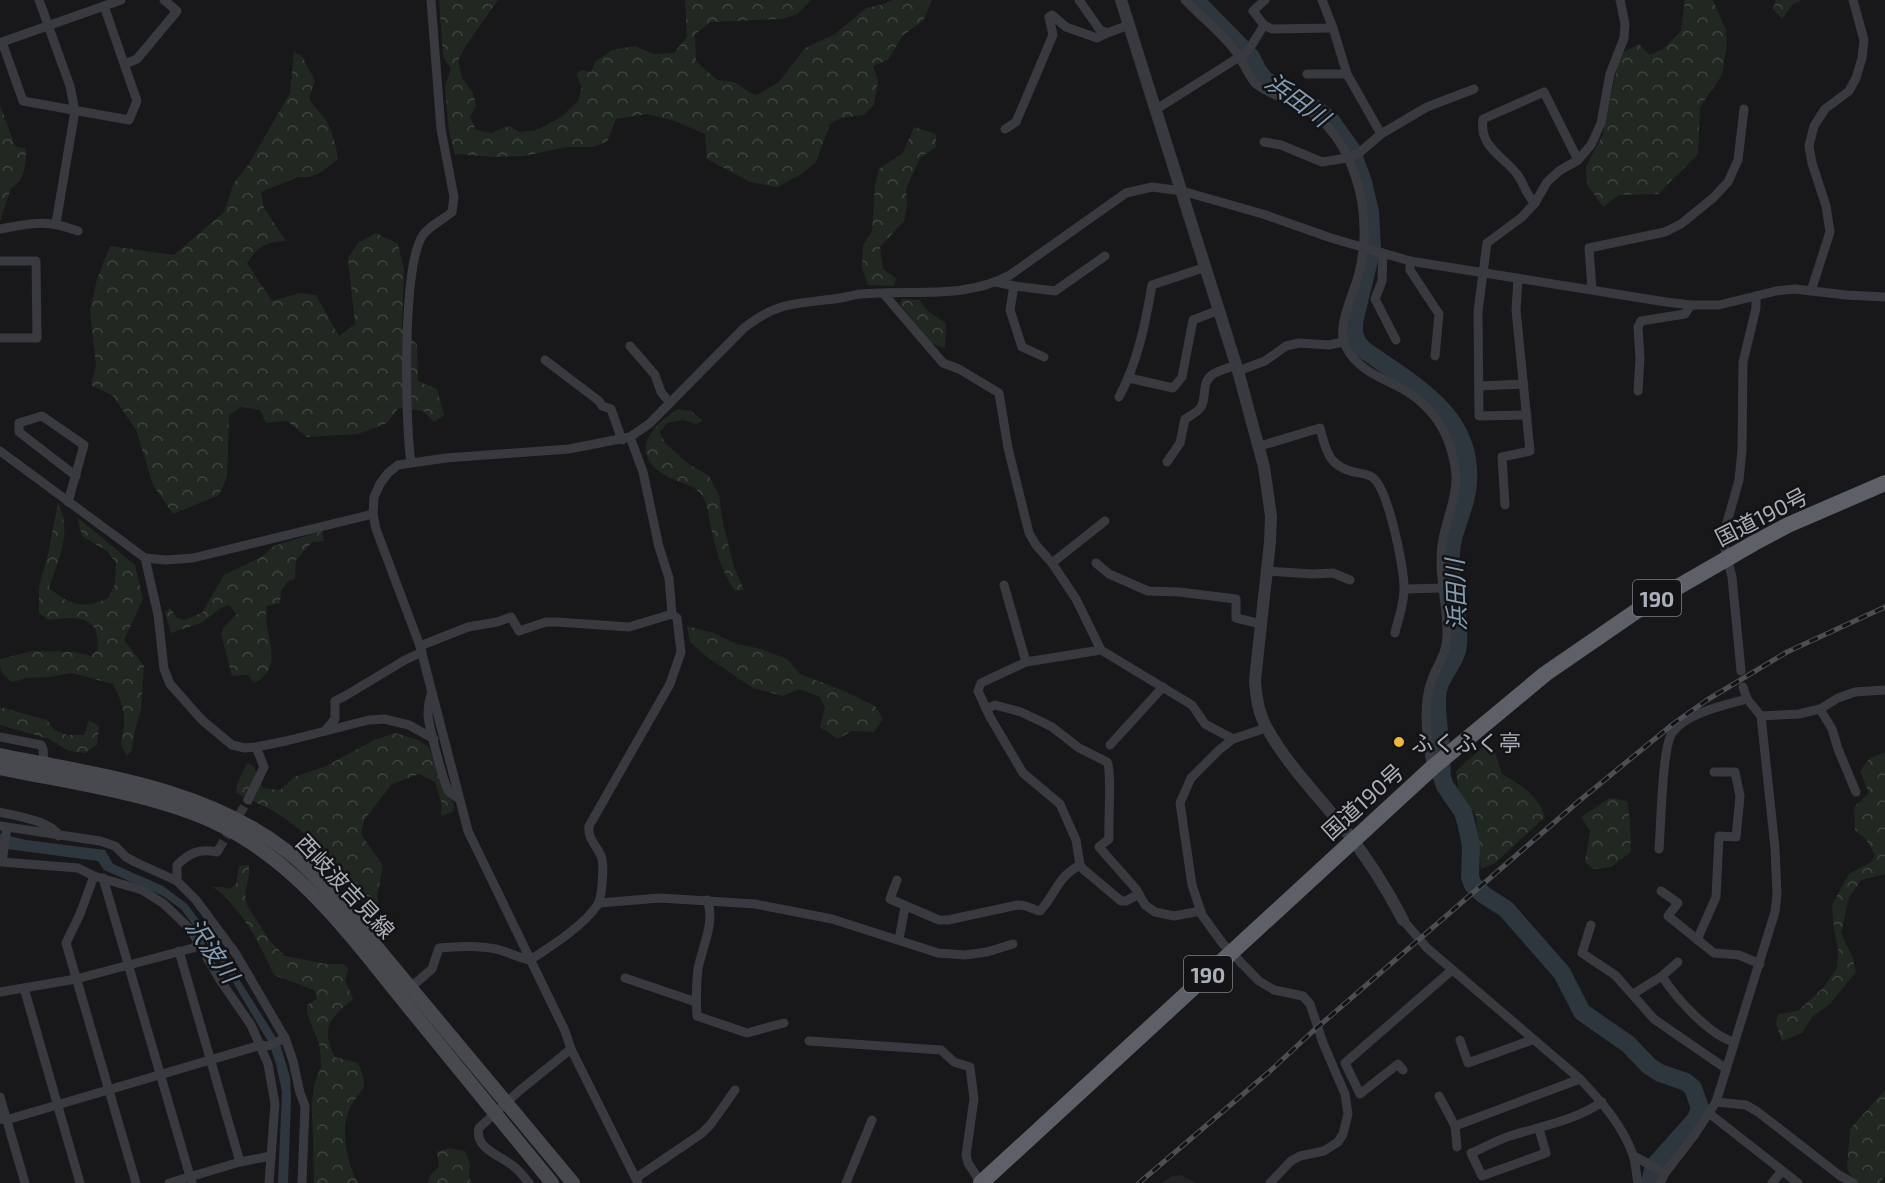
<svg xmlns="http://www.w3.org/2000/svg" width="1885" height="1183" font-family="'Exo 2','Noto Sans JP',sans-serif">
<style>
.built{fill:#242427}
.forest{fill:url(#forest-crowns)}
.water{fill:#2e373e}
.lines{fill:none;stroke-linecap:round;stroke-linejoin:round}
.river{stroke:#2e373e;stroke-width:18}
.minor-tunnel{stroke:#35363a;stroke-width:9;stroke-dasharray:9 4.5;stroke-linecap:butt}
.minor{stroke:#393a3f;stroke-width:9}
.tertiary{stroke:#393a3f;stroke-width:12}
.secondary{stroke:#47494f;stroke-width:14}
.trunk{stroke:#5d6067;stroke-width:16}
.rail-casing{stroke:#4c4e54;stroke-width:5}
.rail{stroke:#131315;stroke-width:3;stroke-dasharray:9;stroke-linecap:butt}
.poi-dot{fill:#efb73c;stroke:#131315;stroke-width:2}
.labels{text-anchor:middle;dominant-baseline:central;stroke-width:5;stroke-linejoin:round;paint-order:stroke}
.shield{fill:#131315;stroke:#7d8088;stroke-width:1.5}
.shield-label{font-size:21px;font-weight:bold;fill:#abafba}
.street-label{font-size:22px;fill:#abafba;stroke:#131315}
.poi-label{font-size:22px;fill:#abafba;stroke:#131315;text-anchor:start}
.water-label{font-size:24px;font-style:italic;fill:#839cb4;stroke:#131315}
</style>
<defs>
<pattern id="forest-crowns" width="20" height="18" patternUnits="userSpaceOnUse" patternTransform="scale(1.5)"><rect width="20" height="18" fill="#202821"/><path d="M2 6a3 3 0 1 1 6 0M12 15a3 3 0 1 1 6 0" fill="none" stroke="#3e453f"/></pattern>
</defs>
<rect width="100%" height="100%" fill="#18181a"/>
<path class="built" d="M1181 1175 1196 1183H1161L1172 1176Z"/>
<g class="forest">
<path d="M439 0H498L465 47 458 61 462 78 473 93 476 106 470 117 476 130 491 133 509 126 520 132 537 130 561 117 578 101 582 87 576 74 581 70 591 72 596 61 612 50 635 46 654 54 674 53 687 37 685 0H811L798 14 782 19 711 22 695 34 696 61 717 80 734 82 749 92 757 95 779 82 805 48 835 34 866 8 881 5 893 0H932L923 21 903 35 888 60 873 66 878 80 874 105 864 115 841 118 830 124 816 162 800 175 777 187 750 182 707 159 705 134 675 121 647 114 616 119 607 142 592 147H567L524 156 495 157 455 154 449 132 445 86 451 69 443 56Z"/>
<path d="M1685 0H1713L1726 30 1727 44 1722 75 1700 107 1698 154 1658 194 1619 195 1603 207 1587 184 1586 167 1603 134 1620 54 1639 44 1650 55 1663 49 1681 31Z"/>
<path d="M1776 0H1802L1792 5 1782 19 1773 9Z"/>
<path d="M294 52 302 56 315 81 309 98C313 106 318 110 324 117 332 128 336 146 338 159L320 173 309 177H298L261 192 264 208 286 241C265 242 259 246 247 263L272 301 300 293 316 295 339 336 355 324 348 258 359 242 376 233 398 244 404 270 402 327 417 345 418 381 437 389 444 415 434 422 423 411 398 408 387 423 358 434 307 437 287 421 266 423 260 410 241 407 229 415 227 477 219 495 173 514 153 485 136 430 113 396 91 385 96 366 90 311 97 279 110 246 174 255 224 212 234 183 249 164 290 93Z"/>
<path d="M0 105 15 146 26 149C26 164 25 180 11 188L0 221Z"/>
<path d="M914 127 936 134V147L920 158 906 189 907 206 904 221 880 247 883 269 896 278 894 286 868 285 862 268 863 246 872 231 875 185 879 169 903 153Z"/>
<path d="M902 299 920 300C928 316 935 313 946 324L945 348 932 344 900 304Z"/>
<path d="M678 409 691 411 703 421 696 424 683 420 667 423 660 432 665 443 687 463 709 476 719 495 723 524 734 567 744 590 735 591C722 572 716 551 711 528 709 519 708 509 705 501 698 484 681 484 668 477 628 455 648 428 678 409Z"/>
<path d="M58 503C73 532 58 560 49 588 70 605 82 610 108 598L115 584 116 563 107 551 82 536 77 517 135 565 143 599 124 640 144 666 141 709 135 730 132 750 127 756 121 745C126 717 126 710 113 684L72 673 49 677 26 678 13 682C2 674 0 672 0 659L33 651 74 652 91 656 98 649C97 643 98 634 95 629 86 614 63 618 49 620L39 613V587L48 554Z"/>
<path d="M322 531 324 541 312 542 296 560 295 579 287 582 281 591 280 603 267 606C261 633 288 666 254 683L248 675 232 676 221 634 224 627 237 614 229 605 221 608 201 623 171 633 165 612 170 608 177 618 184 620 202 613 224 575 261 557 274 546Z"/>
<path d="M687 626 713 633 737 644 761 649 787 659 800 674 842 690 875 706 883 719 874 732 852 731 838 739 820 727 825 708 820 697 799 689 783 696 753 688 707 657 690 642Z"/>
<path d="M0 707 47 720 54 730 67 735H84L89 720 99 726 97 745 85 753 69 751 49 739 0 725Z"/>
<path d="M395 733 416 739 429 747 440 781 454 804 453 812 441 816 442 805 435 782 419 774 392 784 364 820 361 834 383 866 377 896 379 908H368C344 877 318 842 286 819 271 808 252 801 236 793L237 784 247 763 254 767 263 788 280 790 294 777 324 767 374 740Z"/>
<path d="M1485 745 1495 752 1502 774C1521 785 1538 795 1545 817L1495 863 1481 869 1476 816 1458 789 1456 771Z"/>
<path d="M1885 752V874L1861 880 1849 898 1841 933 1852 956 1856 972 1830 1004 1812 1017 1802 1033 1782 1041 1776 1024 1778 1014 1798 1011 1823 988 1837 968 1838 949 1834 929 1832 905 1849 874 1871 862 1875 855 1866 839 1855 830 1854 807 1869 793 1860 771 1870 758Z"/>
<path d="M1610 798 1627 801 1630 820 1631 852 1611 867 1593 869 1585 862 1590 831 1581 817Z"/>
<path d="M249 865V875L245 893 247 905 270 941 285 956 326 964H344L348 969 345 980 353 999C330 1017 320 1029 335 1057L358 1063C371 1092 360 1087 349 1110 340 1131 347 1164 358 1183H314L312 1104 314 1085 321 1067 320 1047 307 1013V1005L317 999 314 990 274 975C259 943 242 908 213 887H221L230 889 236 884 239 866Z"/>
<path d="M1885 1090V1176L1880 1183H1852L1853 1179 1847 1168 1850 1129Z"/>
<path d="M449 1148 465 1151 470 1164 469 1177 472 1183H428L430 1175 439 1167 437 1152Z"/>
</g>
<path class="water" d="M0 834 26 840 105 850 113 864 163 886 187 904 218 946 280 1044 290 1077 291 1100 288 1183H278L282 1092 276 1064 269 1043 219 959 181 909 163 896 104 870 98 861 0 848Z"/>
<g class="lines">
<path class="river" d="M1195 0 1251 57 1258 71 1265 80 1315 108 1331 121 1351 149 1363 182 1370 212 1372 248 1354 322V334L1357 342 1363 349C1414 386 1478 416 1467 491 1464 510 1455 526 1452 544 1446 577 1461 611 1458 645 1457 661 1441 674 1438 690 1435 705 1438 717 1439 731 1441 746 1441 762 1442 777L1445 786 1463 812 1467 826 1471 846 1470 877 1473 885 1484 895 1506 909 1562 973 1582 1012 1628 1044 1649 1066 1660 1073 1686 1082 1693 1088 1700 1108 1696 1119 1654 1166 1650 1183"/>
<path class="minor-tunnel" d="M219 849 248 800"/>
<g class="minor">
<path d="M39 0 70 86 75 111 56 223"/>
<path d="M1079 0 1100 30 1107 33 1129 25"/>
<path d="M1185 0C1201 17 1222 33 1236 52 1243 61 1247 74 1255 83 1261 90 1288 100 1299 106 1309 111 1321 118 1328 127 1351 152 1364 194 1364 228 1365 240 1362 261 1359 273 1354 294 1335 328 1346 347 1356 367 1376 376 1395 385 1432 403 1452 434 1456 475 1457 500 1445 521 1442 545 1438 576 1448 606 1447 636 1447 654 1436 666 1431 682 1422 707 1427 743 1432 768"/>
<path d="M1265 0 1253 11 1264 25 1272 29 1333 28"/>
<path d="M1322 0 1333 28 1347 74 1381 134"/>
<path d="M104 6 137 101 129 120 23 101 2 42 121 0"/>
<path d="M125 64 137 59 177 11 164 0"/>
<path d="M1307 74H1347"/>
<path d="M1155 110 1244 54 1250 48 1264 25"/>
<path d="M1005 129 1016 122 1053 35 1049 17 1052 15 1066 27 1097 38 1107 33"/>
<path d="M1264 142 1281 145 1322 162 1347 158 1359 153 1381 134 1427 107 1474 89"/>
<path d="M1535 203C1524 192 1525 185 1517 174 1502 155 1479 147 1483 119L1544 92 1578 160"/>
<path d="M0 229C33 223 45 219 78 231"/>
<path d="M1383 253 1382 281 1375 299 1396 340"/>
<path d="M0 261H36L37 338H0"/>
<path d="M1410 261V270L1439 314 1435 356"/>
<path d="M996 282 1014 286 1055 291 1105 256"/>
<path d="M1014 286 1010 310 1022 347 1044 357"/>
<path d="M1592 289 1589 248 1665 232 1681 224 1713 198 1728 182 1738 160 1744 109"/>
<path d="M1811 291 1830 232 1826 206 1812 163 1809 146 1814 126 1825 109 1849 91 1856 78 1862 58 1864 40 1853 0"/>
<path d="M884 294 943 363 959 369 999 393 1008 448 1029 533 1036 545 1052 563 1076 599 1101 650 1192 705 1205 724 1233 739"/>
<path d="M630 346 655 375 661 392 670 403"/>
<path d="M545 360 599 401 602 406 611 409 622 440"/>
<path d="M1238 371 1265 361 1286 346 1299 343 1329 345 1343 342"/>
<path d="M1129 378 1173 388 1182 377 1193 320 1219 310"/>
<path d="M1479 386 1524 384"/>
<path d="M1638 391 1640 358 1638 327 1641 321 1685 314 1691 305"/>
<path d="M1119 397C1138 361 1145 325 1152 285L1206 267"/>
<path d="M1527 415 1479 416 1478 311 1487 243 1522 217 1535 203 1547 182 1559 171 1578 160 1591 145 1601 123 1610 74 1624 38 1625 24 1620 0"/>
<path d="M1260 446 1320 428C1326 450 1328 466 1354 472 1359 473 1368 474 1372 477 1388 487 1404 567 1404 587 1405 602 1398 619 1395 633"/>
<path d="M0 451 145 558 166 560 193 558 373 514"/>
<path d="M411 462C405 422 402 265 423 235 430 225 443 220 452 212L454 197 441 129 431 0"/>
<path d="M1167 462 1180 443 1185 419C1190 416 1198 412 1201 407 1207 397 1201 383 1212 375 1218 370 1228 369 1235 365"/>
<path d="M68 502 84 445 42 416 19 423V432L76 476"/>
<path d="M1505 505 1502 457 1530 451 1516 310 1518 278"/>
<path d="M145 558 158 615 164 669 170 684 202 720 232 745 245 748 256 747 286 741 369 720 384 719 409 725 434 739"/>
<path d="M1052 563 1105 521"/>
<path d="M1096 563 1109 574 1148 591 1179 592 1236 599V618L1261 624"/>
<path d="M1268 571 1312 574 1333 573 1350 580"/>
<path d="M1004 585 1026 662"/>
<path d="M1405 589 1443 588"/>
<path d="M420 646 468 627 497 622 511 617 519 631 546 622H557L629 627 672 614"/>
<path d="M1101 650 1026 662 981 683 978 691 990 717 1023 773 1060 804 1076 840 1080 865 1083 869 1121 901H1126L1139 894"/>
<path d="M1741 671 1732 577 1724 545 1726 526 1739 480 1742 450 1743 362 1756 308V296"/>
<path d="M432 692C429 699 428 708 428 716 430 730 442 778 448 790 451 794 455 796 459 799"/>
<path d="M986 709 995 705 1021 712 1040 721 1052 727 1079 748 1107 762C1112 770 1108 824 1109 839L1099 847 1136 889 1145 905 1155 912 1174 916 1201 911"/>
<path d="M1820 709 1832 729 1838 749 1856 792"/>
<path d="M1761 716 1799 714 1820 709 1838 698 1855 692 1885 690"/>
<path d="M1266 728 1233 739 1219 750 1191 778 1180 803 1192 885 1202 915 1223 944 1259 981 1274 990 1303 996 1310 1004 1323 1043 1345 1094 1348 1114 1343 1134 1338 1142 1324 1151 1300 1156 1291 1161 1270 1183"/>
<path d="M325 731 335 719V701L345 696 405 660 422 652"/>
<path d="M0 737 41 745 43 749 44 764"/>
<path d="M1110 745 1163 687"/>
<path d="M248 800 264 767 256 747"/>
<path d="M0 812C15 816 52 821 59 836"/>
<path d="M0 826 100 841 115 846 126 857 135 862 177 881 196 900 236 954 285 1038"/>
<path d="M7 827 2 862 78 868 94 876 142 890 164 904 191 930 220 980 251 1025 268 1064 275 1104 269 1183"/>
<path d="M1659 849C1661 827 1662 748 1672 733 1686 713 1725 705 1747 699"/>
<path d="M94 876 80 914 66 943 136 1183"/>
<path d="M103 878 192 1183"/>
<path d="M897 880 890 899 939 920H948L1018 905C1029 905 1035 911 1040 911 1056 894 1057 877 1080 865"/>
<path d="M177 881V865C190 853 199 848 217 852L219 849"/>
<path d="M1661 891 1678 903 1668 916 1714 953 1739 955 1760 964"/>
<path d="M707 900C716 921 702 947 698 969 696 985 696 1000 697 1016L747 1033 784 1023"/>
<path d="M599 903 660 898 755 904 832 919 938 953 965 955 987 952 1013 944"/>
<path d="M1403 920 1427 948 1580 1079C1601 1101 1623 1126 1633 1155 1636 1164 1636 1174 1638 1183"/>
<path d="M1591 925 1582 953 1615 975 1654 1019 1725 1068"/>
<path d="M899 939 905 907"/>
<path d="M1697 940 1716 897 1719 836 1736 837 1740 796 1735 772H1714"/>
<path d="M179 951 240 1162"/>
<path d="M1662 976C1675 997 1709 1035 1734 1042"/>
<path d="M625 978 696 1002"/>
<path d="M24 988 80 1183"/>
<path d="M410 988 432 969 439 948C457 946 486 945 503 951 512 954 520 958 530 960 550 947 585 925 598 904 602 897 604 868 602 859 599 847 587 840 589 826L670 684 681 652 677 618 672 614 669 578 659 547 643 472 630 437"/>
<path d="M0 992 76 979 193 948 200 944"/>
<path d="M1633 994 1662 976 1678 962"/>
<path d="M1460 1040 1468 1063 1532 1040"/>
<path d="M809 1041 941 1050 954 1062 970 1067 974 1099 966 1155 968 1163 981 1183"/>
<path d="M1403 1070 1398 1064 1360 1094 1345 1063 1452 970"/>
<path d="M1439 1096 1455 1126 1457 1147"/>
<path d="M0 1097 25 1183"/>
<path d="M1716 1102 1746 1105 1758 1112 1839 1175 1853 1183"/>
<path d="M1710 1114 1798 1183"/>
<path d="M0 1119 6 1120 261 1045 268 1046 285 1038 293 1061 300 1093 305 1106 302 1183"/>
<path d="M1455 1126 1580 1079"/>
<path d="M1539 1129 1546 1153 1482 1176 1471 1153C1484 1148 1497 1140 1510 1136 1541 1126 1574 1121 1602 1102"/>
<path d="M1634 1156 1665 1173"/>
<path d="M636 1178 701 1134 711 1124 735 1090"/>
<path d="M169 1183 240 1162 271 1156"/>
<path d="M529 1183C524 1177 519 1170 512 1165 499 1155 474 1148 479 1128L519 1091 571 1049"/>
<path d="M638 1183 571 1049 565 1031 468 831 420 646 376 529 373 514 374 497 380 484 388 473 398 465 446 458 569 449 630 437 649 424 744 328C777 302 794 304 834 299 843 298 852 295 861 294 912 289 964 300 1010 275L1126 193 1152 187 1182 191 1266 215 1331 238 1410 261 1666 302 1691 305H1719L1776 291 1795 289 1846 295 1885 297"/>
<path d="M846 1183 872 1120"/>
<path d="M1660 1183 1665 1173 1693 1137 1716 1102 1775 912 1777 894 1775 848 1761 716 1747 699 1743 687"/>
<path d="M1772 1183 1782 1171"/>
</g>
<path class="tertiary" d="M1121 0 1238 371 1264 467 1271 516 1270 542 1255 680C1256 696 1258 713 1267 728 1286 763 1318 796 1343 827 1366 856 1386 887 1403 920"/>
<g class="secondary">
<path d="M0 755C97 775 203 787 284 849 305 864 322 884 340 903L573 1183"/>
<path d="M0 768C67 782 150 793 212 821 298 860 353 939 411 1010 458 1068 505 1125 552 1183"/>
</g>
<path class="trunk" d="M981 1183 1432 768 1545 674 1638 610 1754 543 1788 525 1885 483"/>
<defs>
<path id="rail" d="M1139 1183 1269 1072 1312 1032 1579 801 1673 724 1707 700 1787 652 1885 607"/>
</defs>
<use href="#rail" class="rail-casing"/>
<use href="#rail" class="rail"/>
</g>
<circle class="poi-dot" cx="1399" cy="742" r="6"/>
<g class="labels">
<g class="shield">
<rect x="1633" y="580" width="48" height="36" rx="4.5"/>
<rect x="1184" y="956" width="48" height="36" rx="4.5"/>
</g>
<g class="shield-label">
<text x="1657" y="598">190</text>
<text x="1208" y="974">190</text>
</g>
<g class="street-label">
<text transform="translate(1761 516) rotate(-27)">国道190号</text>
<text transform="translate(1362 801) rotate(-42)">国道190号</text>
<text transform="translate(346 886) rotate(47)">西岐波吉見線</text>
</g>
<g class="poi-label">
<text x="1411" y="742">ふくふく亭</text>
</g>
<g class="water-label">
<text transform="translate(1298 99) rotate(36)">浜田川</text>
<text transform="translate(1455 595) rotate(-92)">浜田川</text>
<text transform="translate(213 950) rotate(55)">沢波川</text>
</g>
</g>
</svg>
